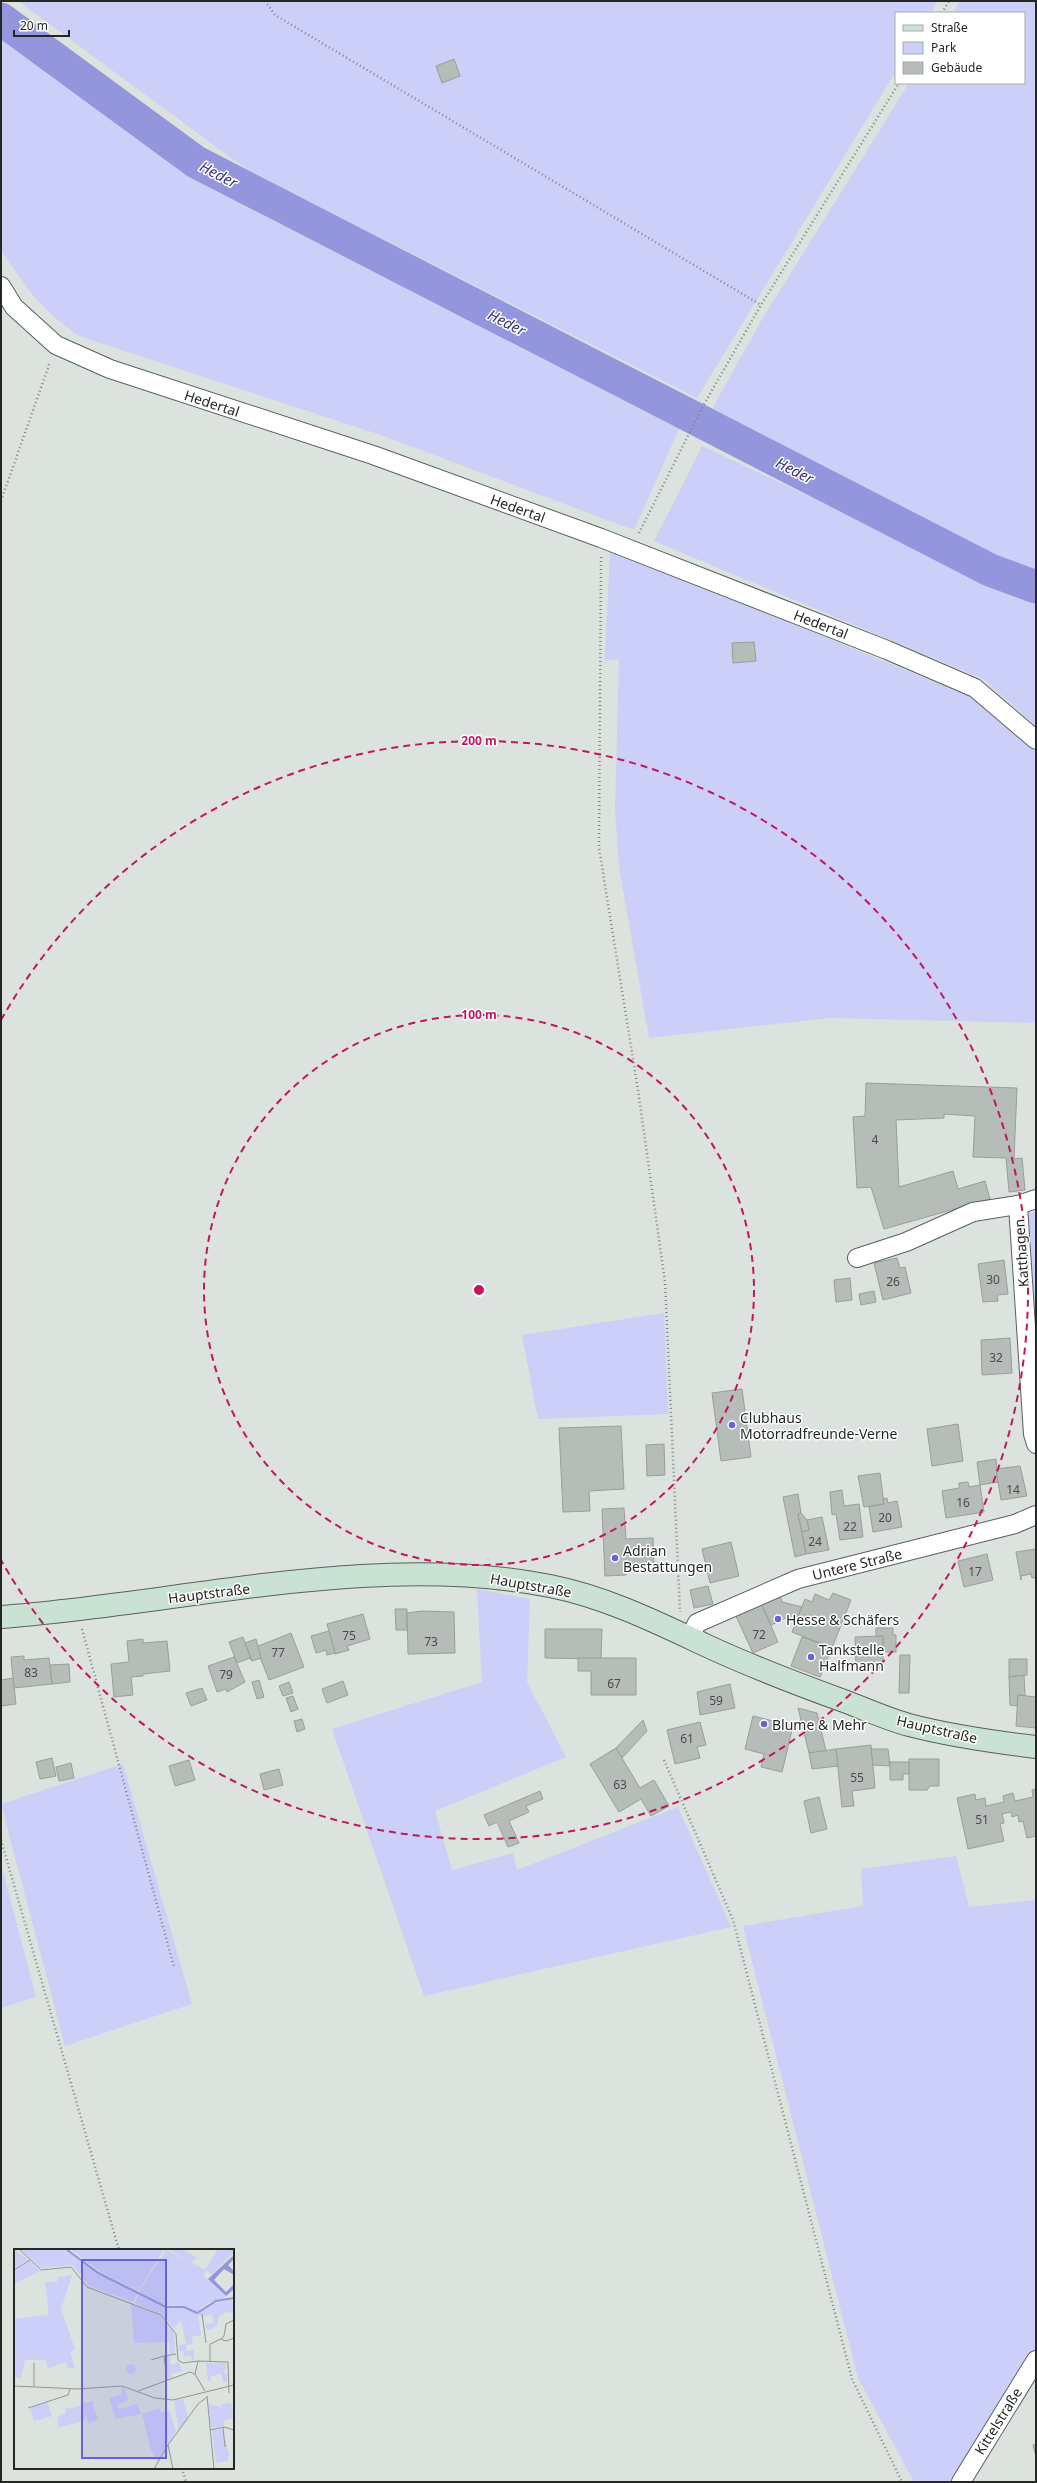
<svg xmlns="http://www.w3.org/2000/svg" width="1037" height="2483" font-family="'Noto Sans',sans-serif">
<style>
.green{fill:#cccff7}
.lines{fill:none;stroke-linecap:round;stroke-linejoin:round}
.river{stroke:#9496dd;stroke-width:33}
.building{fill:#b6bdb8;stroke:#989e99}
.minor-casing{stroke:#5a605c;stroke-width:20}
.secondary-casing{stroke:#5a605c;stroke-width:24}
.path{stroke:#828683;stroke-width:2.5;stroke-dasharray:1 3;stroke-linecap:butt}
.minor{stroke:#fff;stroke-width:18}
.secondary{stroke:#cae2d4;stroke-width:22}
.ring{fill:none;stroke:#c2185b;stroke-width:2;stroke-dasharray:7 5}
.poi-dot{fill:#6861db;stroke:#fff;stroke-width:1.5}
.labels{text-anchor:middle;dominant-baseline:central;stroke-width:3;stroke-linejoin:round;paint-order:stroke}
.number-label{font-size:12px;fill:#494c4a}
.street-label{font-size:14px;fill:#252725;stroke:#fff}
.poi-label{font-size:14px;fill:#252725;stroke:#fff;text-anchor:start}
.water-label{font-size:15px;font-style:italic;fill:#3b3486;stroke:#fff}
.inset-river{fill:none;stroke:#9496dd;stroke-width:2}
.inset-road{fill:none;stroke:#939793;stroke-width:1}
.view{fill:#6861db;fill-opacity:0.15;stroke:#6861db;stroke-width:2}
.inset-edge{fill:none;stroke:#252725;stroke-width:2}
.centre{fill:#c2185b;stroke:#fff;stroke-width:2}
.ring-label{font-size:12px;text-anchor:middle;font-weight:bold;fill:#c2185b;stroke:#fff;stroke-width:3;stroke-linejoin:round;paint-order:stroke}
</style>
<rect width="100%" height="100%" fill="#dce2dd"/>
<g class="green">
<path d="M18 1H938L931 13H896V71L697 398 249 171Z"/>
<path d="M960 1H1036V570L991 555 712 409 761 321 909 83H1024V13H953Z"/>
<path d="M1 35 190 178 679 429 634 530 384 436 79 336 53 316 32 294 1 251Z"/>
<path d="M702 446 984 578 1036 596V726L983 679 654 541Z"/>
<path d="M610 549 976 699 1031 748 1036 753V1023L830 1018 649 1038 619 867 615 809 619 659 605 661Z"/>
<path d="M1036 1211V1379L1026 1231 1029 1214Z"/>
<path d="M664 1313 668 1414 538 1419 522 1335Z"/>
<path d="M477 1589 530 1599 527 1682 566 1757 435 1811 452 1870 513 1853 517 1870 678 1807 731 1927 424 1996 332 1729 482 1682Z"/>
<path d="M123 1764 192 2004 65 2046 1 1804Z"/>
<path d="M956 1856 969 1907 1036 1900V2347L956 2482H914L858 2378 743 1926 863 1906 861 1869Z"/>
<path d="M1 1864 36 1997 1 2008Z"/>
</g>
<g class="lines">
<path class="river" d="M1 19 196 162 990 570 1036 587"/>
</g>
<g class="building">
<path d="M454 59 460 76 442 83 436 66Z"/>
<path d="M754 642 756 661 733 663 732 643Z"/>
<path d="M866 1083 1017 1088 1014 1159 1022 1158 1025 1190 1009 1192 1006 1158 973 1157 975 1116 944 1114V1118L896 1120 899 1187 953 1171 958 1189 985 1181 990 1199 884 1229 871 1187 857 1188 853 1117 865 1116Z"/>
<path d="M897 1258 900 1268 905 1267 911 1293 883 1300 874 1263Z"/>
<path d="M1004 1260 1008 1294 997 1295 998 1301 983 1302 978 1264Z"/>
<path d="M850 1278 852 1300 836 1302 834 1280Z"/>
<path d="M874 1291 876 1302 861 1305 859 1294Z"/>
<path d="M1010 1338 1012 1373 982 1375 981 1340Z"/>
<path d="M742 1389 751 1457 721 1461 712 1393Z"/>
<path d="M958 1424 963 1461 932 1466 927 1429Z"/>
<path d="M621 1426 624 1489 589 1491 590 1511 563 1512 559 1428Z"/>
<path d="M664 1444 665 1475 647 1476 646 1445Z"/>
<path d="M996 1459 998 1482 980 1485 977 1462Z"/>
<path d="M1020 1466 1027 1496 1001 1500 996 1469Z"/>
<path d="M880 1473 884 1504 864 1507 858 1476Z"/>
<path d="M968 1482 969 1487 980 1485 984 1512 946 1518 942 1491 959 1488V1483Z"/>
<path d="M842 1490 844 1506 859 1504 863 1537 840 1540 836 1514 832 1515 830 1492Z"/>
<path d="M798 1494 801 1513 798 1514 806 1554 795 1557 783 1497Z"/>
<path d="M887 1498 888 1503 897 1501 902 1527 873 1532 869 1507 884 1504 883 1499Z"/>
<path d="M624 1508 626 1539 653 1538 654 1565 626 1566V1575L605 1576 602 1509Z"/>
<path d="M801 1513 807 1520 809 1530 802 1532 798 1514Z"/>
<path d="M822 1517 829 1550 806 1554 802 1532 809 1530 807 1520Z"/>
<path d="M731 1542 739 1576 710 1583 702 1549Z"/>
<path d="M1036 1549V1577L1032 1578 1031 1574 1021 1576V1580L1016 1552Z"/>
<path d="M987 1554 993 1580 964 1587 958 1561Z"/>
<path d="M708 1586 713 1604 694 1608 690 1590Z"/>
<path d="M833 1593 851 1600 832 1648 792 1632 805 1599 812 1602 815 1594 829 1600Z"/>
<path d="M780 1595 782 1602 802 1607 795 1622 788 1619V1617L771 1625 761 1603Z"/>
<path d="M761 1603 778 1642 753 1653 735 1614Z"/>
<path d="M395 1609H407V1630H396Z"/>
<path d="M423 1611 454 1612 455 1653 408 1654 407 1613Z"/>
<path d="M363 1614 370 1639 347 1646 349 1650 335 1654 327 1624Z"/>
<path d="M876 1628H893V1635H896V1652H883V1636L876 1637Z"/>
<path d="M545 1629H602L601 1659 545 1658Z"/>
<path d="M329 1631 335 1653 327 1655 326 1650 316 1653 311 1636Z"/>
<path d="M291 1633 304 1667 269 1680 256 1647Z"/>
<path d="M883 1636V1668H856L855 1637Z"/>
<path d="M243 1637 252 1661 250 1658 237 1663 229 1642Z"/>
<path d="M802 1637 832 1648 820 1677 791 1666Z"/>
<path d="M143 1639V1643L167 1641 170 1671 143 1674V1676L131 1677 133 1695 114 1697 111 1664 129 1662 127 1641Z"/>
<path d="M256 1639 261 1658 252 1661 245 1643Z"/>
<path d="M900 1655H910L909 1693H899Z"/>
<path d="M24 1656V1660L49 1658 52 1684 14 1688 11 1657Z"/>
<path d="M234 1657 245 1682 227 1692 226 1689 217 1692 208 1666Z"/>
<path d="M578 1658H636V1695H591V1671H578Z"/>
<path d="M1009 1659H1027V1675L1009 1677Z"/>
<path d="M69 1664 70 1682 52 1684 50 1665Z"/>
<path d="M1024 1675 1025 1696 1018 1695 1017 1706 1010 1705 1009 1677Z"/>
<path d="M13 1678 16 1704 1 1706V1680Z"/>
<path d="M259 1680 264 1697 257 1699 252 1682Z"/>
<path d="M343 1681 348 1695 327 1703 322 1689Z"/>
<path d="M289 1682 293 1693 283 1696 279 1686Z"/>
<path d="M730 1684 735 1708 700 1715 697 1692Z"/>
<path d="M202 1688 207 1700 191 1706 186 1693Z"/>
<path d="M1018 1695 1036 1697V1728L1016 1726Z"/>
<path d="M293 1696 298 1709 291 1712 286 1698Z"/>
<path d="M798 1708 817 1713 826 1751 809 1753Z"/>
<path d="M753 1716 793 1726 782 1772 761 1767 764 1754 745 1749Z"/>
<path d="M302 1719 305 1729 297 1732 294 1721Z"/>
<path d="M643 1720 647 1731 622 1758 616 1748Z"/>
<path d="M700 1722 706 1745 697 1747 700 1758 675 1764 667 1730Z"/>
<path d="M871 1745 875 1788 852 1791 854 1806 842 1807 836 1749Z"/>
<path d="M616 1748 640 1788 654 1780 669 1806 651 1816 641 1799 619 1812 590 1764Z"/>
<path d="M836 1749 838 1766 812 1769 809 1753Z"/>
<path d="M871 1749H888L890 1766 873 1765Z"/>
<path d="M52 1758 56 1776 40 1779 36 1762Z"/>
<path d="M909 1759H939V1786H930L927 1790H909Z"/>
<path d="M189 1760 195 1780 175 1786 169 1766Z"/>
<path d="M890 1762H909V1774H903V1780H890Z"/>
<path d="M71 1763 74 1778 59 1781 56 1767Z"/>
<path d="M279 1769 283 1785 264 1790 260 1774Z"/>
<path d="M1036 1789V1836L1027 1838 1023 1821 1019 1822 1018 1815 1012 1817 1011 1812 1002 1814 1004 1823 1000 1824 1004 1841 968 1849 957 1798 975 1794 976 1800 985 1798 986 1806 1004 1802 1003 1796 1013 1793 1015 1801 1033 1797 1032 1790Z"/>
<path d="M540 1791 543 1799 526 1806 529 1812 509 1821 519 1843 508 1847 497 1822 489 1826 484 1815Z"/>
<path d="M819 1797 827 1829 811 1833 804 1801Z"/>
<path d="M1036 2444V2457L1033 2445Z"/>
</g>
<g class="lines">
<defs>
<g id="minor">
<path d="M1 286 14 307 56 345 110 369 373 455 601 538 887 650 975 688 1036 740"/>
<path d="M1036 1199 1018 1205 1033 1434 1036 1444"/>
<path d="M857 1258 906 1242 973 1212 1018 1205"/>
<path d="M690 1637 697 1623 798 1579 1015 1524 1036 1515"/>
<path d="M961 2482 1036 2360"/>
</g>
<path id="secondary" d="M1 1617C180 1604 373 1551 550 1586 605 1597 654 1621 705 1645 750 1666 797 1684 844 1701 865 1709 887 1719 909 1725 951 1736 994 1742 1036 1747"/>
</defs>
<use href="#minor" class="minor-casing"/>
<use href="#secondary" class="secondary-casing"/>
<g class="path">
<path d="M265 1 275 15 761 305"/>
<path d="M942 13 949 1"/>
<path d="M1 501 50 362"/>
<path d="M639 533 703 406 761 305 899 83"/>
<path d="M601 557 599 848 638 1090 665 1282 680 1612"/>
<path d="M82 1629 174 1967"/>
<path d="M664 1760 733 1920 852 2379 902 2482"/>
<path d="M1 1840 119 2250"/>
<path d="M182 2468 186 2482"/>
</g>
<use href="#minor" class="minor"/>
<use href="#secondary" class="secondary"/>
</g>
<g class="ring">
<circle cx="479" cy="1290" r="275"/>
<path d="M1 1020A549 549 0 1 1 1 1560"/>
</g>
<g class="poi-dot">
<circle cx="732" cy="1425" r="4"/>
<circle cx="615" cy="1558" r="4"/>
<circle cx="778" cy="1619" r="4"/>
<circle cx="811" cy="1657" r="4"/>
<circle cx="764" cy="1724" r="4"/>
</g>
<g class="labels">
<g class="number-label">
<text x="875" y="1139">4</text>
<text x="993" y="1279">30</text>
<text x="893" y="1281">26</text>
<text x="996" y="1357">32</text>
<text x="1013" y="1489">14</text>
<text x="963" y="1502">16</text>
<text x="885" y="1517">20</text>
<text x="850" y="1526">22</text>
<text x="815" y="1541">24</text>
<text x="975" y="1571">17</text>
<text x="759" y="1634">72</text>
<text x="349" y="1635">75</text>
<text x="431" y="1641">73</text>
<text x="278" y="1652">77</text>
<text x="31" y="1672">83</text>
<text x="226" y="1674">79</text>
<text x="614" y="1683">67</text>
<text x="716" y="1700">59</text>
<text x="687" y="1738">61</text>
<text x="857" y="1777">55</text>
<text x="620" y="1784">63</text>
<text x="982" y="1819">51</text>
</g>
<g class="street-label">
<text transform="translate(212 403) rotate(18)">Hedertal</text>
<text transform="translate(518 508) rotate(20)">Hedertal</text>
<text transform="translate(821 624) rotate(21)">Hedertal</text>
<text transform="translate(1021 1253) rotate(-94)">Katthagen</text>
<text transform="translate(857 1564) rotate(-14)">Untere Straße</text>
<text transform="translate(531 1585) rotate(10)">Hauptstraße</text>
<text transform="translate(209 1593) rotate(-7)">Hauptstraße</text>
<text transform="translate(937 1729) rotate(13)">Hauptstraße</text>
<text transform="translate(998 2421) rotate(-58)">Kittelstraße</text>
</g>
<g class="poi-label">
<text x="740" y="1417">Clubhaus<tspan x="740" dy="16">Motorradfreunde-Verne</tspan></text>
<text x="623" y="1550">Adrian<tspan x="623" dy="16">Bestattungen</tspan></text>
<text x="786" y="1619">Hesse &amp; Schäfers</text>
<text x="819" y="1649">Tankstelle<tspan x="819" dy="16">Halfmann</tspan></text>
<text x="772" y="1724">Blume &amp; Mehr</text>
</g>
<g class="water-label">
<text transform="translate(219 174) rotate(28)">Heder</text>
<text transform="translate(507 322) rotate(27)">Heder</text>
<text transform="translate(795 470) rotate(27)">Heder</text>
</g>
</g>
<g transform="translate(14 2249)">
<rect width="220" height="220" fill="#dce2dd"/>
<path d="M0 0 14 11 1 19H0ZM6 0H51L84 25 123 45 119 53 75 37 58 16 26 19ZM56 0H150L124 42 88 24ZM154 0H168L183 9 177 14ZM204 0H220V3L198 25 192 22 189 26 211 47 209 50 195 53 182 63 171 57 148 55 125 43 152 1 191 21ZM16 12 26 22 0 35V21ZM58 26 47 60 61 100 56 103 61 118 54 120 52 113 34 119 31 111H11L7 129 0 128V70L35 65 31 33H43L44 28ZM125 46 151 58 169 59 182 64 196 55 218 51 220 64 213 63 204 68V75L197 80H192L191 75 200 74 198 66 184 67 187 86 178 88 179 95 172 96 173 102 180 101V111H178L177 107H170V102H164L165 96 172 95 167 71 160 79 147 65 121 54ZM117 55 147 67 160 82 161 104 156 105 155 93 120 94ZM156 106 157 116 165 113 168 122 157 125 158 129 154 130 151 108ZM192 114H212L210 125H213V132L209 133 207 125 197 127V132H194ZM112 120a5 5 0 1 1 10 0a5 5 0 1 1-10 0ZM107 138 111 139 114 151 103 156 105 160 123 155 127 165 102 170 95 149 107 145ZM169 150 174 169 165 181 160 152ZM78 152 84 171 74 174 68 155ZM33 153 38 167 20 172 16 159ZM217 154 219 169 210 171V177L197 179 194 155 207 158 208 155ZM68 156 71 171 45 179 43 168 51 165 52 158 55 160ZM145 159 146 163 156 162 162 183 143 212 137 201 128 165ZM208 179 215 205 214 212 202 214 198 181Z" fill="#cccff7"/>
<path d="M220 6V10L214 16 220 22V26L210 20 200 31 212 43 220 35V40L212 47 194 30Z" fill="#9496dd"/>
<path class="inset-river" d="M52 0 84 24 152 58H170L183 64 202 52 220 49"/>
<path class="inset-road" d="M5 0 27 21 57 18 73 38 147 66 162 85 164 111 169 114 184 112M0 21 16 11M188 65 192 94M207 90 210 87 212 75 220 71M137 111 150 107M196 113V95L207 90 212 92 220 89M181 125 184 112 214 113 215 144M153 131 150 107 162 105M0 137 64 140 108 137 141 149 159 151 220 136M20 138V114M124 142 176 123 181 125 191 142M193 147 200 220M14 159 54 146 56 140M209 178 211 198M196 181 210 178 220 181M154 196 159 220M140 220 154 196 184 155 193 148"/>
<path class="view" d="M68 11H152V209H68Z"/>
<rect width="220" height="220" class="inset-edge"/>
</g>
<circle cx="479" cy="1290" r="6" class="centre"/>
<g class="ring-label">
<text x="479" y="745">200 m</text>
<text x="479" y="1019">100 m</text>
</g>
<rect width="1037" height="2483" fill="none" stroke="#252725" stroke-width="4"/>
<rect x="895" y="12" width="130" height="72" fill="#ffffff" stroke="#a8a9a8"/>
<rect x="903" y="25" width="20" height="6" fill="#cae2d4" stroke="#a8a9a8"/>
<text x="931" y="32" font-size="12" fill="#252725">Straße</text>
<rect x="903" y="42" width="20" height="12" fill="#cccff7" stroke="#a8a9a8"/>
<text x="931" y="52" font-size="12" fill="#252725">Park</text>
<rect x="903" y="62" width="20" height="12" fill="#b6bdb8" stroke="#a8a9a8"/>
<text x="931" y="72" font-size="12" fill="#252725">Gebäude</text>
<path d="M14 30v6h55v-6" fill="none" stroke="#252725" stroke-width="2"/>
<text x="20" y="30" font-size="12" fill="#252725" stroke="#ffffff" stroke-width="3" paint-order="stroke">20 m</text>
</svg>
